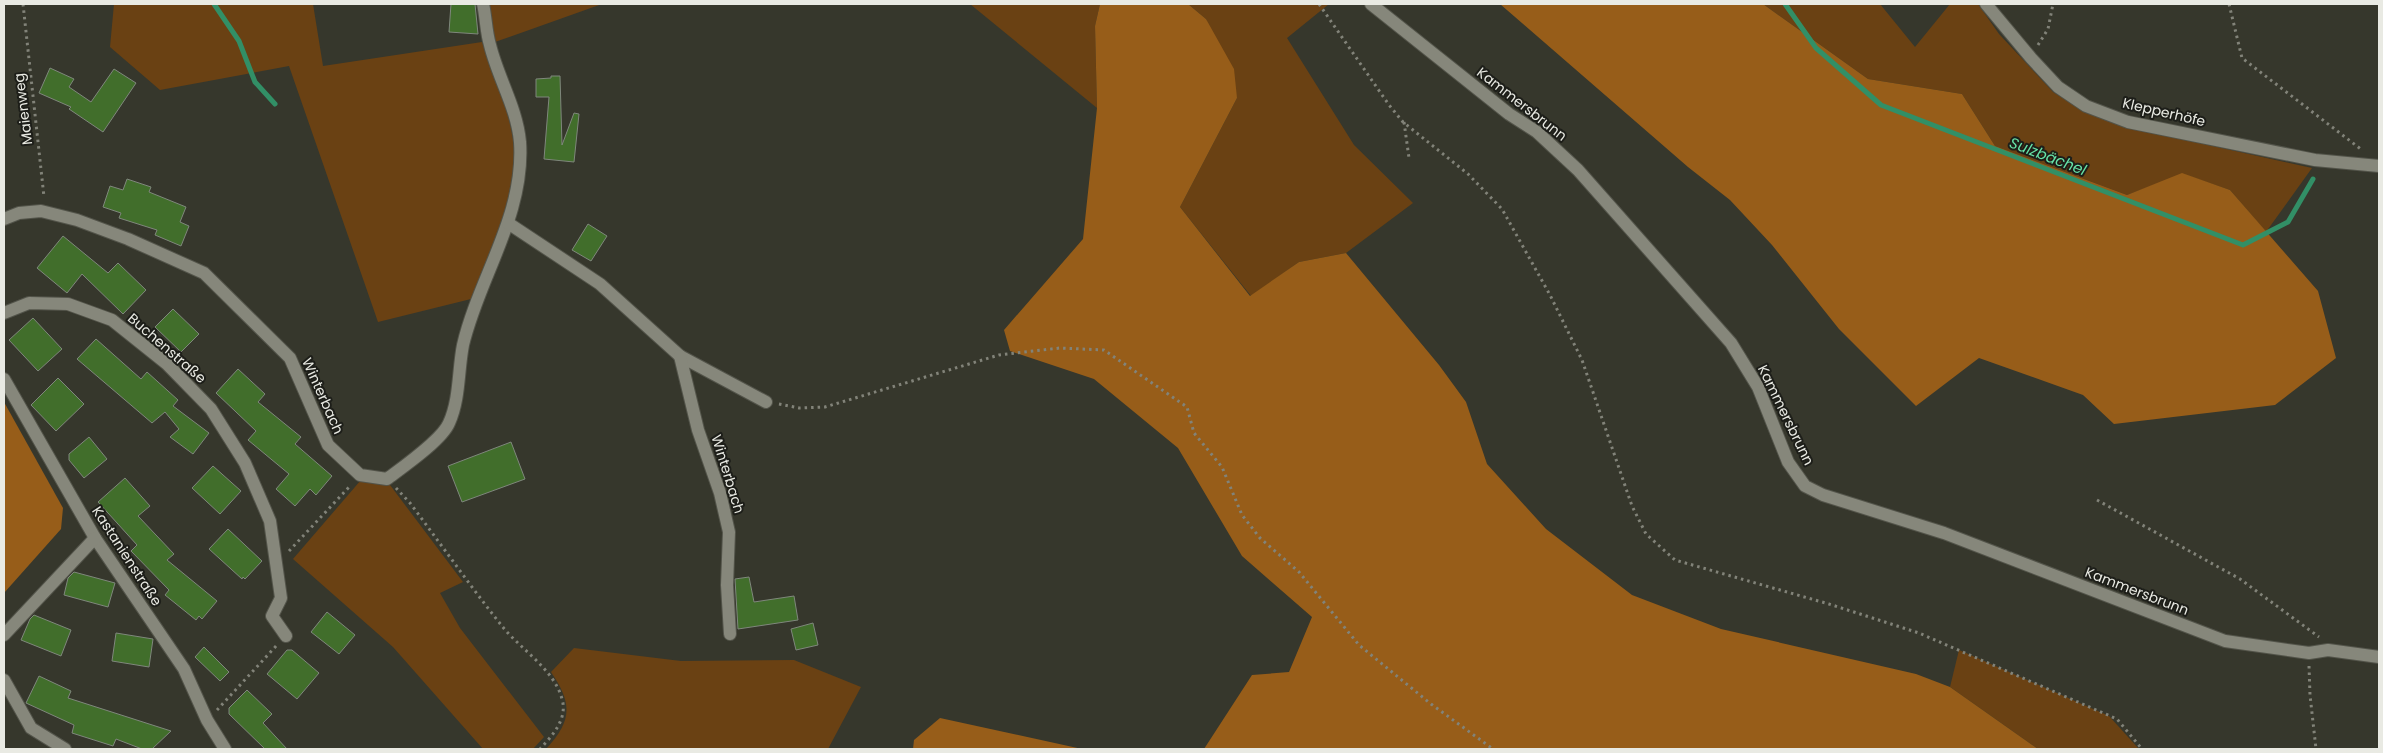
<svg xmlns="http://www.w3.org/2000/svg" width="2383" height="753" font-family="Poppins,sans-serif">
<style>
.green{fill:#6a4113}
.forest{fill:#975d19}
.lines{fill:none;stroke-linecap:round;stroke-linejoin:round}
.stream{stroke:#328f66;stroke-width:5}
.building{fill:#416e2b;stroke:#7f877c}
.minor-casing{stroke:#53544a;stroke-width:14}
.path{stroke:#828379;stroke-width:3;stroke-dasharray:2.5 4;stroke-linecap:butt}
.minor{stroke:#86877b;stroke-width:12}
.labels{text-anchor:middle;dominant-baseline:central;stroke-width:4;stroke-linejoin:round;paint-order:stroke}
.street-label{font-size:14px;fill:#e9eae3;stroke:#1d1e19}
.water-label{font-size:15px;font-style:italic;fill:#67e3a8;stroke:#1d1e19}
</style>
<rect width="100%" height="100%" fill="#36372c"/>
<g class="green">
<path d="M114 4H313L323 66 482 42C502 94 526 148 510 204 501 236 484 268 471 299L378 322 289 66 160 90 110 47Z"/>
<path d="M489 4H602L495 42Z"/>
<path d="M970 4H1100L1095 26 1097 108Z"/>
<path d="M1188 4H1329L1287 38 1354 145 1413 203 1346 253 1299 262 1251 296 1180 207 1237 98 1206 19Z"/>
<path d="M1763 4H1880L1915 47 1950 4H1978L1999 34 2053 92 2081 109 2141 130 2312 168 2266 232 2230 190 2183 174 2127 195 1995 146 1962 94 1868 79Z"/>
<path d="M361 480 390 485 463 582 440 593 460 628 544 737 533 749H483L393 647 293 559Z"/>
<path d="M574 648 681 661 794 660 861 687 828 749H546C573 720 572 703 551 672Z"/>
<path d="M1959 650 2109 716 2139 749H2038L1950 687Z"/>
</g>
<g class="forest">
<path d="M1100 4H1188L1206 19 1234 69 1237 98 1180 207 1250 296 1299 262 1346 253 1439 365 1466 402 1487 464 1546 529 1632 595 1721 629 1916 674 1950 687 2038 749H1204L1252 675 1289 672 1312 617 1242 556 1178 448 1094 379 1010 351 1004 330 1083 239 1097 108 1095 26Z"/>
<path d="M1500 4H1763L1868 79 1962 94 1995 146 2127 195 2182 173 2230 190 2318 291 2336 358 2275 405 2114 424 2083 395 1979 358 1916 406 1839 329 1772 245 1730 200 1688 167Z"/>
<path d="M4 402 63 508 61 529 4 593Z"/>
<path d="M940 718 1082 749H913L914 740Z"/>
</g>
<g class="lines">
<g class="stream">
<path d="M214 4 239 41 255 82 275 104"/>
<path d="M1785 4 1816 48 1881 105 2243 245 2288 222 2313 179"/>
</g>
</g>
<g class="building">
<path d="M451 4H475L478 34 449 32Z"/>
<path d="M50 68 74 79 69 87 91 102 114 69 136 83 103 132 69 109 71 107 39 93Z"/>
<path d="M551 76H560L562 145 574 113 579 114 574 162 544 159 549 97H536V79L551 78Z"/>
<path d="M127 179 151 187 149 192 186 207 180 222 189 226 181 246 155 235 157 230 119 218 121 213 103 207 110 186 123 190Z"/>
<path d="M588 224 607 236 591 261 572 250Z"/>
<path d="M63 236 108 273 118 263 146 290 123 314 82 274 67 293 37 268Z"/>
<path d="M173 309 199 334 181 352 155 327Z"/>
<path d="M33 318 62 349 38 371 9 340Z"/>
<path d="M96 339 141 379 147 372 178 400 173 406 209 433 193 454 170 437 179 429 165 412 152 423 77 359Z"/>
<path d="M238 369 265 394 258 402 301 437 295 444 332 476 316 495 310 489 295 506 276 489 289 474 248 440 256 431 216 393Z"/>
<path d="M58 378 84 404 56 431 31 405Z"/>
<path d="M89 437 107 459 84 478 69 460V454Z"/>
<path d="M511 442 525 479 462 502 448 466Z"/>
<path d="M213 466 241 491 220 514 192 488Z"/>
<path d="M125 478 150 506 138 516 174 554 167 560 217 601 202 619 199 616 196 620 165 595 169 590 131 551 137 545 98 502Z"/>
<path d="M228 529 262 561 245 579 243 577 242 579 209 549Z"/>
<path d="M74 572 115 583 108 607 64 595 68 578Z"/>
<path d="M749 577 754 602 794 596 798 620 738 629 735 579Z"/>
<path d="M327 612 355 635 339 654 311 632Z"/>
<path d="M34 615 71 630 61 656 21 640 30 619Z"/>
<path d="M813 623 818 645 796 650 791 629Z"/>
<path d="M116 633 153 639 149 667 112 661Z"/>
<path d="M204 647 229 672 220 681 195 657Z"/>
<path d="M287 650H292L319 673 297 699 267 674Z"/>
<path d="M39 676 71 691 68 698 171 731 152 749H142L116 739 113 746 72 733 74 725 26 703Z"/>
<path d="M247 690 272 714 263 723 287 749H265L229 714V708Z"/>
</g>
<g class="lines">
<defs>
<g id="minor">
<path d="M1371 4 1509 114 1537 132 1578 170 1731 343 1758 387 1788 462 1805 486 1823 495 1944 533 2225 641 2309 653 2328 650 2379 657"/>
<path d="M1986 4 2031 58 2058 87 2086 106 2128 122 2315 160 2379 166"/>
<path d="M4 219 19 213 41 211 77 220 128 239 204 273 290 358 328 445 360 475 387 479C403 467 442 440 449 423 460 399 458 370 463 345 479 277 525 215 520 142 517 108 498 78 490 45 486 32 486 17 483 4"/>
<path d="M508 223 600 284 680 356 766 402"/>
<path d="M4 313 29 303 68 304 112 320 167 364 211 409 245 463 270 521 281 598 272 616 286 636"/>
<path d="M680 356 698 430 720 493 729 532 727 585 730 634"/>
<path d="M4 379 95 538 184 669 207 720 225 749"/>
<path d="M4 635 95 538"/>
<path d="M4 680 31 728 65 749"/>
</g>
</defs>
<use href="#minor" class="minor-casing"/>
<g class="path">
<path d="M23 4 44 197"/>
<path d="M1319 4 1389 105 1403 122 1468 174 1502 209 1550 295 1582 360 1632 506 1646 534 1675 560 1829 604 1919 633 2117 719 2142 749"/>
<path d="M2229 4 2242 58 2362 150"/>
<path d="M2038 45 2048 29 2053 4"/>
<path d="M1404 122 1409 158"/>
<path d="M779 404 799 408 825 407 999 355 1060 348 1104 350 1187 407 1194 433 1222 467 1242 515 1260 538 1299 572 1359 645 1431 704 1493 749"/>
<path d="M396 488 410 503C441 544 470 586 502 626 520 649 554 669 562 699 568 719 552 736 540 749"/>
<path d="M2097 500 2240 579 2319 637"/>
<path d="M289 551 351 485"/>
<path d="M2309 666 2310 695 2316 749"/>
<path d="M217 710 277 645"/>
</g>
<use href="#minor" class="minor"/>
</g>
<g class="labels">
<g class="street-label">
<text transform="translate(1522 104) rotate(38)">Kammersbrunn</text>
<text transform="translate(23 109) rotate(-97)">Maienweg</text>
<text transform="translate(2164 112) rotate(13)">Klepperhöfe</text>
<text transform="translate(167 348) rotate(41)">Buchenstraße</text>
<text transform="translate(323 396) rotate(66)">Winterbach</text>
<text transform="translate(1786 415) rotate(64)">Kammersbrunn</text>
<text transform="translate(728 474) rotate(73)">Winterbach</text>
<text transform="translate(127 556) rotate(57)">Kastanienstraße</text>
<text transform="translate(2137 591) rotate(21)">Kammersbrunn</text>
</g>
<g class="water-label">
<text transform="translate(2048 156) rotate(21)">Sulzbächel</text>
</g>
</g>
<rect width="2383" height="753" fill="none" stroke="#e9eae3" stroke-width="10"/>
</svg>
